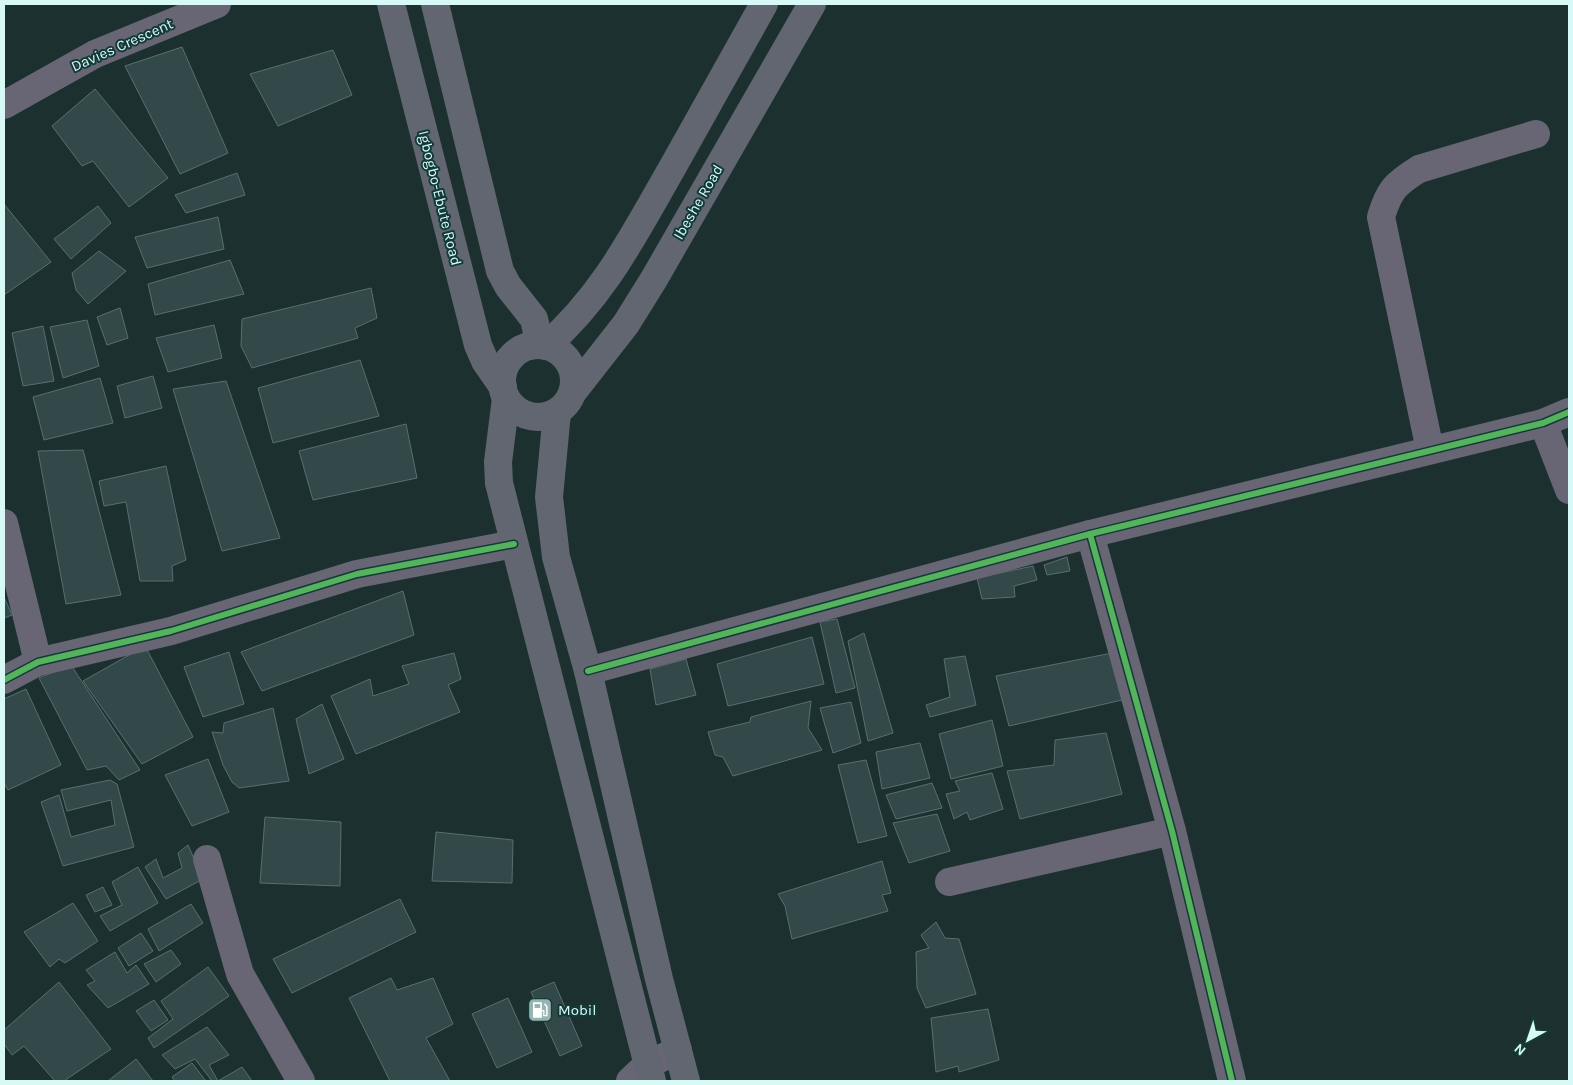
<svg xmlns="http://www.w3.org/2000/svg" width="1573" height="1085" font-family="Karla,sans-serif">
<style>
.building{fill:#334849;stroke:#576f70}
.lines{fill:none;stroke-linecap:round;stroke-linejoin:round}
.minor{stroke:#686675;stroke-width:28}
.major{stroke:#626670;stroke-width:28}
.cycleway-casing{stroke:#133a37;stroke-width:9}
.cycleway{stroke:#56b35d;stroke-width:6}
.labels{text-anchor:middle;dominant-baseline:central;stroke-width:4;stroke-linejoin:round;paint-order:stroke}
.street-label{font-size:15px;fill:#d7faf7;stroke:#133a37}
.poi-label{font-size:15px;fill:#d7faf7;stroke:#133a37;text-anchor:start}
</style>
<rect width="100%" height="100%" fill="#1c312f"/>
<g class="building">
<path d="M182 47 228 153 180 174 125 66Z"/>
<path d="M333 50 352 95 278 126 250 74Z"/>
<path d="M95 89 168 178 129 207 93 161 82 166 52 126Z"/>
<path d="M237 173 245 195 186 213 175 195Z"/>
<path d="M4 204 51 262 4 295Z"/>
<path d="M98 206 111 223 71 259 54 239Z"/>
<path d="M218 217 224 249 147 268 135 237Z"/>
<path d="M99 251 126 271 88 304 76 290 72 273Z"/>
<path d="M230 260 244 294 155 315 148 284Z"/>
<path d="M371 288 377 318 355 328 358 338 252 368 241 346 242 319Z"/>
<path d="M120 308 128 338 107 345 97 317Z"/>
<path d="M87 320 99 366 63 378 50 327Z"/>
<path d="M214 325 222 358 168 372 156 338Z"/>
<path d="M43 326 54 381 23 386 12 333Z"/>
<path d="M360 360 379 416 273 443 258 388Z"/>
<path d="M153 376 162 408 125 418 117 386Z"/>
<path d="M100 378 113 423 44 440 33 397Z"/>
<path d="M226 381 280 538 222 551 173 389Z"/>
<path d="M406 424 417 478 313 500 299 451Z"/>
<path d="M83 450 121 595 66 604 38 451Z"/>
<path d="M166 466 186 560 172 566 173 581H140L126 502 104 506 99 481Z"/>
<path d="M1067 557 1070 571 1047 575 1044 565Z"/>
<path d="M1033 566 1037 580 1014 586 1015 597 982 599 977 578Z"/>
<path d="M403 591 414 635 262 691 241 652Z"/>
<path d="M4 597 12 615 4 618Z"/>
<path d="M837 619 855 688 836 693 820 622Z"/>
<path d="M864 633 893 733 868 741 848 641Z"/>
<path d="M812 637 824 684 728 706 717 664Z"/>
<path d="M145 646 193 737 142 764 83 681Z"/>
<path d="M229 652 244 704 203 717 184 667Z"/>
<path d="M454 653 461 679 448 685 460 712 356 754 331 696 370 679 373 696 409 684 402 666Z"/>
<path d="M1112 653 1122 700 1009 726 996 676Z"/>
<path d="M965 656 976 705 930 717 926 705 950 697 944 659Z"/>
<path d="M686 659 696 695 656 705 650 669Z"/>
<path d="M71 665 140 770 119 780 106 766 87 770 39 678Z"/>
<path d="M26 689 61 765 8 790 4 783V699Z"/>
<path d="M811 701 808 728 822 750 733 776 723 757 715 755 708 732 750 722 751 717Z"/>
<path d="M851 702 861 743 833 753 820 708Z"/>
<path d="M322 704 344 759 309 774 296 719Z"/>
<path d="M273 708 289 781 239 788 232 782 223 765 212 732 223 733 224 723Z"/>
<path d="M992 720 1003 766 951 779 939 734Z"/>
<path d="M1106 733 1122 794 1020 819 1007 771 1054 765 1055 740Z"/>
<path d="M920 743 930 778 882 789 876 752Z"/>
<path d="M208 759 229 812 192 826 165 775Z"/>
<path d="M866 760 887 836 858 843 838 765Z"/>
<path d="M992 773 1003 809 970 820 967 812 954 819 946 794 960 791 955 781Z"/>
<path d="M110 780 117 784 134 847 63 866 41 802 59 795 71 837 115 825 111 800 67 811 61 790Z"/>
<path d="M932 783 942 808 896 819 886 795Z"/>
<path d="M937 814 950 851 909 863 893 823Z"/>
<path d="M265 817 341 822 340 886 260 883Z"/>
<path d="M436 832 513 840 512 883 432 881Z"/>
<path d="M188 845 203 879 166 899 145 867 156 859 163 878 182 868 178 853Z"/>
<path d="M882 861 891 893 882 895 888 911 792 939 785 906 778 894Z"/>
<path d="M138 867 158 903 110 931 100 916 122 905 112 882Z"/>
<path d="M103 887 112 905 95 912 86 895Z"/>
<path d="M400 899 416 932 292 993 273 959Z"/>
<path d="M73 903 98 941 65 963 59 959 50 967 24 932Z"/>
<path d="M191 904 203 923 159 951 148 929Z"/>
<path d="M936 922 945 938 959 939 976 994 926 1008 917 988 916 952 929 948 921 935Z"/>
<path d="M141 933 153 951 129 966 118 948Z"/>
<path d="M171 950 181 964 156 982 144 964Z"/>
<path d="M115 952 127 973 136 965 149 984 108 1008 87 985 95 981 86 970Z"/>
<path d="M208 967 229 996 154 1048 148 1038 173 1019 161 1001Z"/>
<path d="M391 978 397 990 433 978 453 1024 426 1038 450 1081H390L349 998Z"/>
<path d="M59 982 111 1049 64 1081H55L24 1046 12 1055 4 1044V1030Z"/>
<path d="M554 982 582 1046 560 1056 531 992Z"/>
<path d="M508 998 532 1052 497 1068 472 1014Z"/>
<path d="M154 1000 168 1020 151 1031 136 1011Z"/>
<path d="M988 1009 999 1060 959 1072 958 1066 936 1072 931 1018Z"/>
<path d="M207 1027 229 1055 209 1065 218 1081 242 1067 252 1081H212L195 1059 175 1069 162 1055Z"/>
<path d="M136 1059 153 1081H108Z"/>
<path d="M192 1063 206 1081H175L172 1077Z"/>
</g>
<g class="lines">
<g class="minor">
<path d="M4 105 95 54 217 4"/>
<path d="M1543 423 1569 490"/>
<path d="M1430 450 1381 217C1389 190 1395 184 1419 169L1536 134"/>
<path d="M4 523 38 662"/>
<path d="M1090 534 1172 831 1232 1081"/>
<path d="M588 671 1090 534 1543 423 1569 412"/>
<path d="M4 680 38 662 171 631 357 574 514 544"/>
<path d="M207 859 240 974 301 1081"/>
<path d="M949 882 1172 831"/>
<path d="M630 1081 647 1065 678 1050"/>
</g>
<g class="major">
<path d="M391 4 478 345 485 361 503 387"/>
<path d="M435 4 500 271 508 286 534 319 537 332 536 345"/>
<circle cx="538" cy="381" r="36"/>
<path d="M546 346C604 295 633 236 671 170 702 115 733 59 764 4"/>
<path d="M572 393 626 324 654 279 812 4"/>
<path d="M506 398 498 462 499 483 652 1081"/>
<path d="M557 412 549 497 556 557 588 671 659 979 686 1081"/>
</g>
<defs>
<g id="cycleway">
<path d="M1090 534 1172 831 1232 1081"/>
<path d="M588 671 1090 534 1543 423 1569 412"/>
<path d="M4 680 38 662 171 631 357 574 514 544"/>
</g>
</defs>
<use href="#cycleway" class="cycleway-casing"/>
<use href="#cycleway" class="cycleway"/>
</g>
<defs>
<symbol id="fuel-square" viewBox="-11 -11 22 22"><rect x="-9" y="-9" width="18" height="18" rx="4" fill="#96b4b1" stroke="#133a37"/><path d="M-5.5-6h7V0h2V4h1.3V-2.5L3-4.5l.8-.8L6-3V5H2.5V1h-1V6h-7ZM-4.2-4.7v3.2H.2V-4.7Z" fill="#fff"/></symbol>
</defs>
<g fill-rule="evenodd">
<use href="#fuel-square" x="526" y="996" width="28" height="28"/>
</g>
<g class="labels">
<g class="street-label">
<text transform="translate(122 45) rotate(-24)">Davies Crescent</text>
<text transform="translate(440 198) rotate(76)">Igbogbo-Ebute Road</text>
<text transform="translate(698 202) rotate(-60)">Ibeshe Road</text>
</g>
<g class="poi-label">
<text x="558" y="1010">Mobil</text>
</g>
</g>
<rect width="1573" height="1085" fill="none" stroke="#d7faf7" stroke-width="10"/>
<g transform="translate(1528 1040) rotate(220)" stroke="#133a37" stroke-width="4" paint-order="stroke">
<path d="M0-4L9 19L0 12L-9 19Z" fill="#d7faf7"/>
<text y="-8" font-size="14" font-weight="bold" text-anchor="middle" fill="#d7faf7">N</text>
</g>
</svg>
